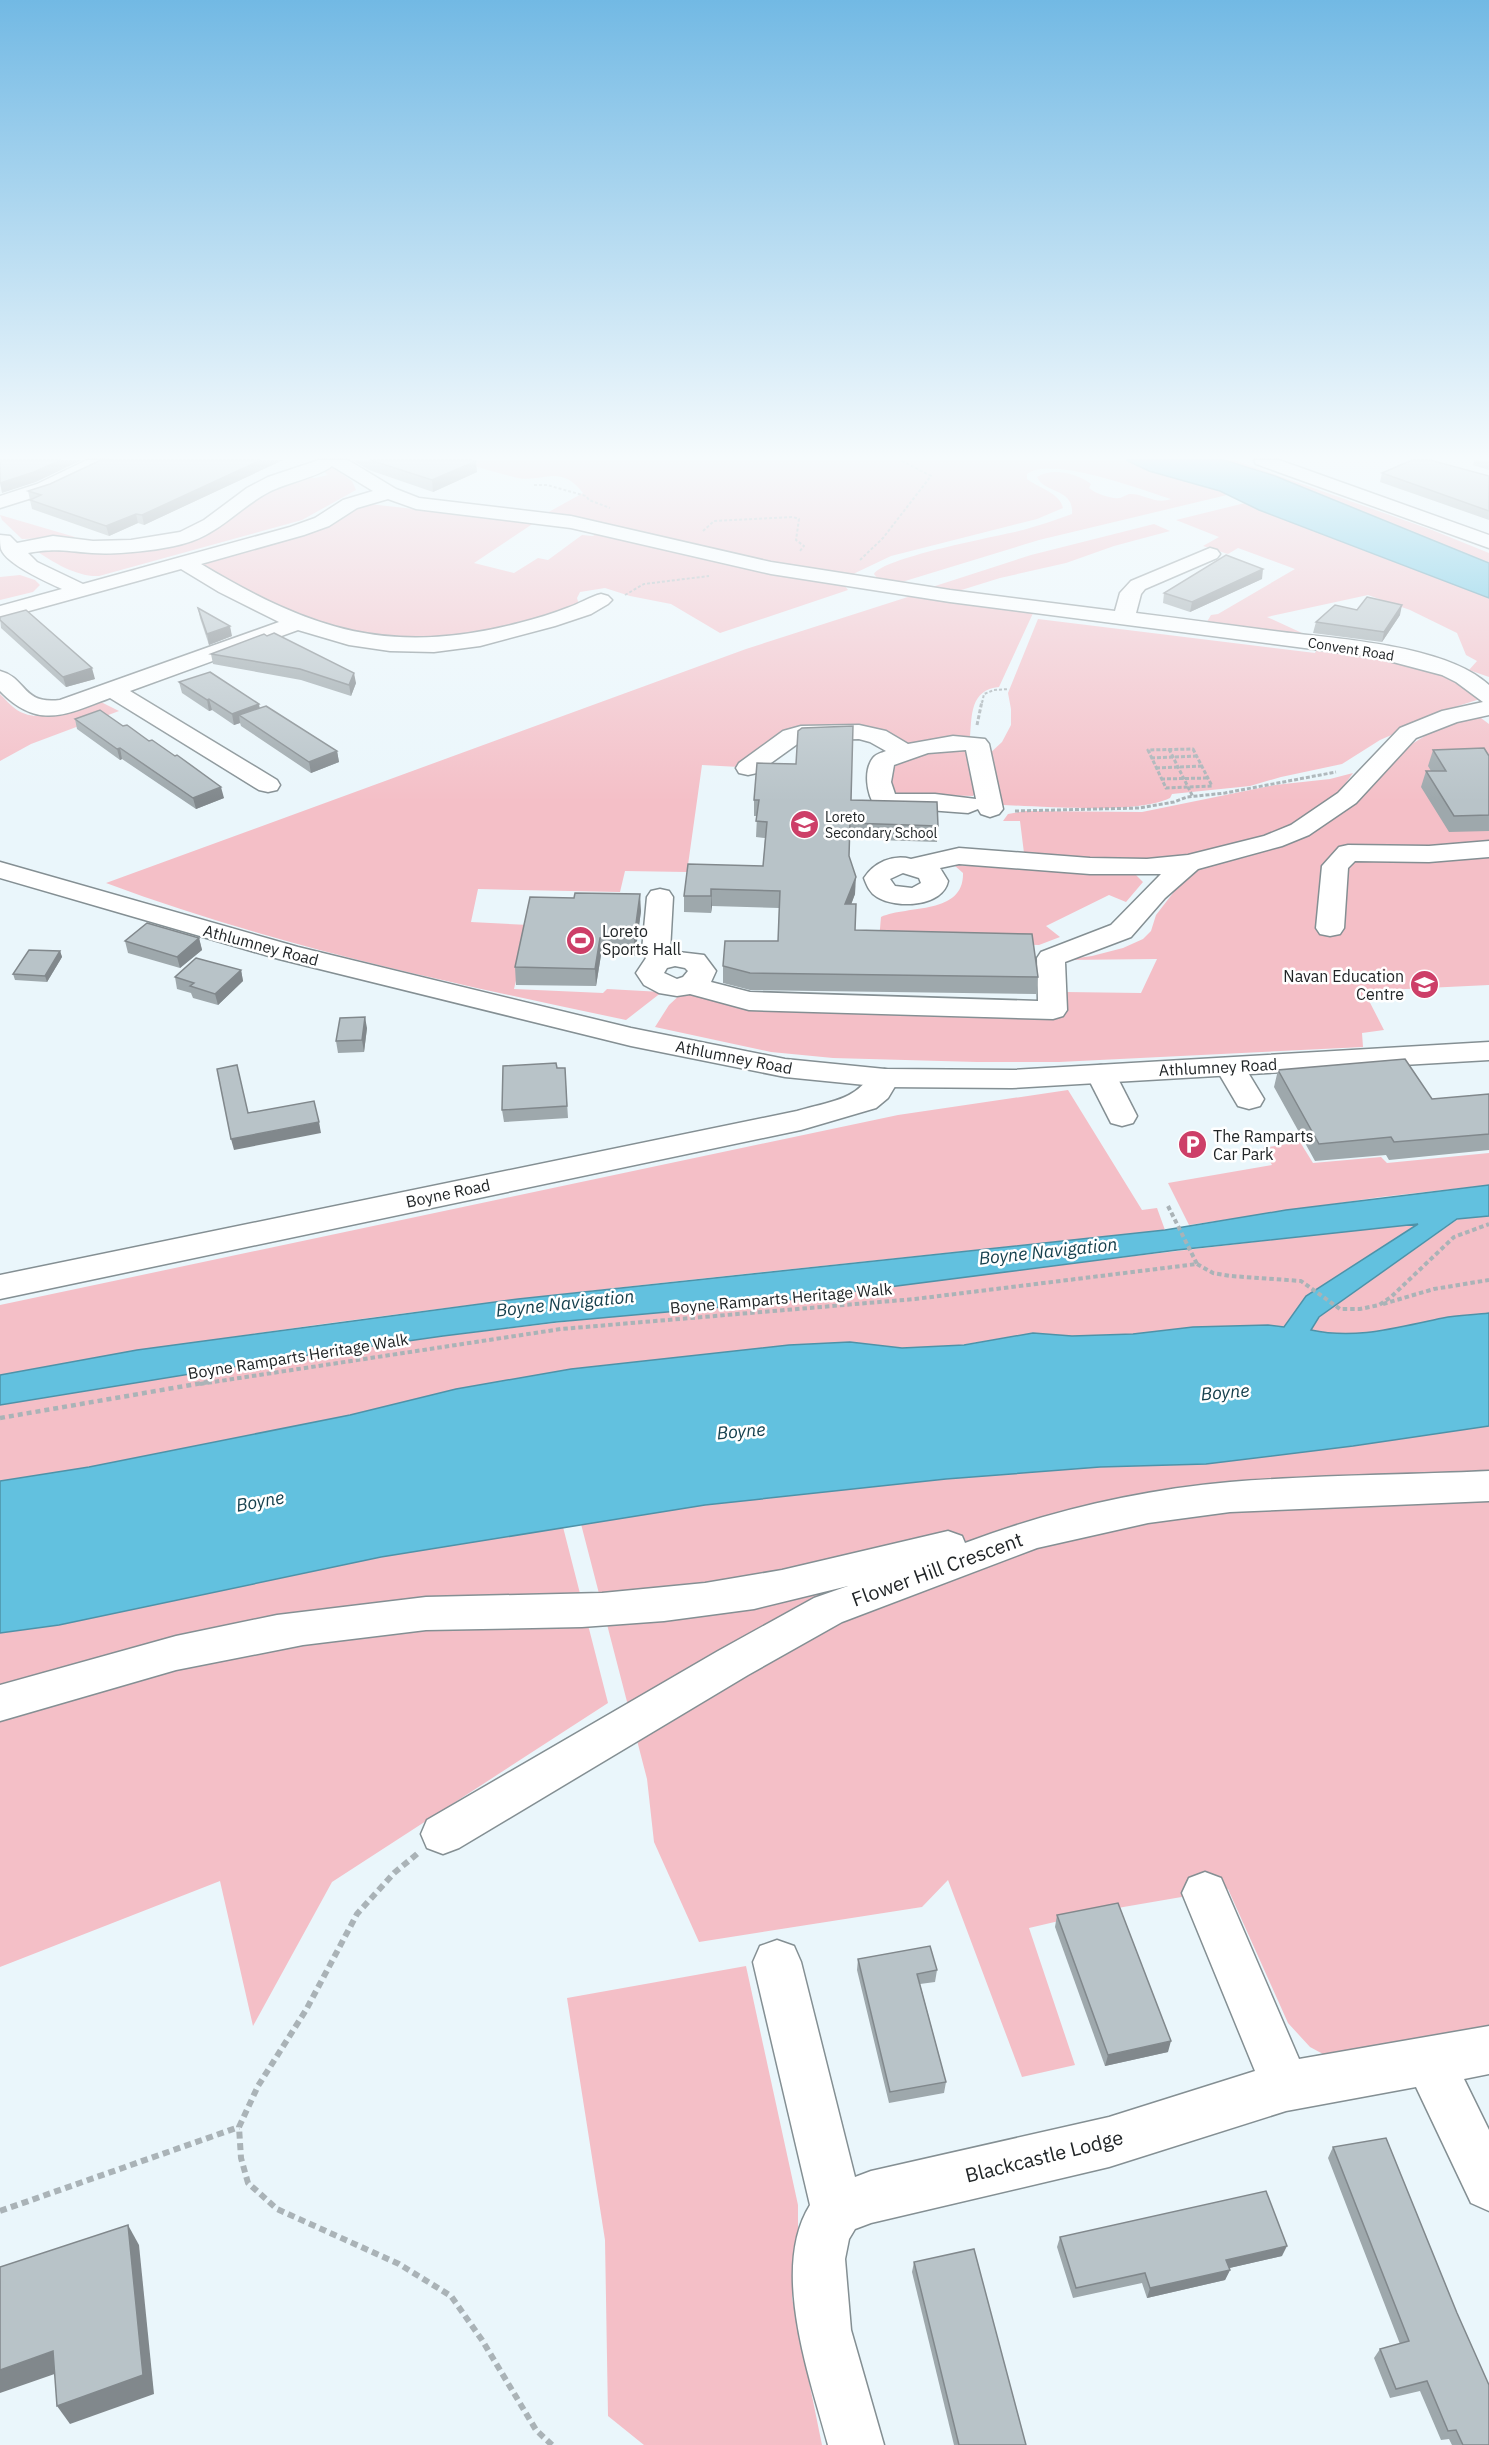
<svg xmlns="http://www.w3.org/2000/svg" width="1489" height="2445" font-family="'IBM Plex Sans',sans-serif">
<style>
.green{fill:#f4bfc7}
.water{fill:#62c1df;stroke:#4e92a8;stroke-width:1.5}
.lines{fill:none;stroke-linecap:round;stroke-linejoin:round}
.minor-casing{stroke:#848f93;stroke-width:3}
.major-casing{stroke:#848f93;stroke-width:3}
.path-far4{stroke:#aab3b7;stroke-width:2;stroke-dasharray:3 2;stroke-linecap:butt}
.path-far3{stroke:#aab3b7;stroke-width:3;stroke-dasharray:4 2;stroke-linecap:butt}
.path-far2{stroke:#aab3b7;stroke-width:4;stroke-dasharray:4.5 3;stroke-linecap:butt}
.path-far1{stroke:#aab3b7;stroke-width:4.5;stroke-dasharray:5 4;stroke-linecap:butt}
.path{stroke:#aab3b7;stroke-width:6;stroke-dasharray:7 4.5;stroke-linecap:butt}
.minor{fill:#fff;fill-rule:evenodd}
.major{fill:#fff;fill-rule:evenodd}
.wall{fill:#9ea8ac}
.shaded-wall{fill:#81888c}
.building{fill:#b8c3c8;stroke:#81888c;stroke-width:1.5}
.labels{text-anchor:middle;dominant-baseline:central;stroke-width:5;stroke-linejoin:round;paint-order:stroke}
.far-street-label{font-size:14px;fill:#212527;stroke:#fff}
.far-poi-label{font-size:14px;fill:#212527;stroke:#fff;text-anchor:start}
.poi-label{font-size:16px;fill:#212527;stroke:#fff;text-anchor:start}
.street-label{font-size:16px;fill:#212527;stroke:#fff}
.water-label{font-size:18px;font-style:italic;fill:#16414e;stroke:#fff}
.near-street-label{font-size:20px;fill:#212527;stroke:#fff}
</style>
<rect width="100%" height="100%" fill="#eaf6fb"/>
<g class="green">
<path d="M462 460H1126L1149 471 1220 490 1227 495 1039 540 892 585 878 579 874 574C884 557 999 536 1023 530 1040 525 1056 520 1072 514 1074 488 1045 494 1037 477 1051 467 1078 473 1091 484L1089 488C1096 494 1111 499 1120 498 1123 497 1126 495 1129 494 1144 493 1155 505 1171 499 1142 490 1051 455 1027 474V479C1039 488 1060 493 1063 508L1037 519 891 556 851 575 774 565 545 514 583 493C560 463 542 483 518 478 501 474 484 469 467 464Z"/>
<path d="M1224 460H1234L1432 530 1489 553V563L1275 476Z"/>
<path d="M331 466 352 481 356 490 302 520 99 576C76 577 53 562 35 550L162 545 299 475 315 478 328 475 322 470Z"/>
<path d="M1245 503 1489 598V677L1469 670 1477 661 1466 655 1457 633 1410 610 1368 595 1267 617 1302 633 1301 638 1205 625 1211 615 1218 614 1295 569 1238 548 1228 554 1203 546 1219 537 1176 520Z"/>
<path d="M369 504 532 522 537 521 474 563 514 573 538 558 548 560 582 535 593 536 598 532 844 585 848 590 720 633 671 604 630 596 605 588 580 592 577 598 579 605 502 631 385 641 299 617 212 573 201 564 342 512Z"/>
<path d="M0 515 75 537 22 539 2 520Z"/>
<path d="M1154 524 1170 531 1114 546 1066 563 1000 578 955 592 929 588 1031 555Z"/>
<path d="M20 575 35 580 40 585 33 592 0 600V577Z"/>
<path d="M914 595 1034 611 999 687C970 690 972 715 970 738L909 746 802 730 739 767 702 765 687 872 625 871 620 892 478 889 471 922 529 925 514 989 603 993 607 989 662 992 626 1020C451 983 275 946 106 883L746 649Z"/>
<path d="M1038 619 1315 653 1317 649C1353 654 1429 662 1458 681 1466 686 1473 693 1480 699L1458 706 1380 740 1342 764 1281 777 1250 786 1172 794 1170 798C1134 815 1042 806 1000 805L987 756 1002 742 1011 725V709L1008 693Z"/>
<path d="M0 694C5 699 11 706 17 710 40 725 76 708 99 701L119 711 31 744 0 761Z"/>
<path d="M1472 716 1481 718 1489 724V985L1364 991 1384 1030 1362 1033 1363 1047 1059 1062H977L833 1058 771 1052 655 1027 669 1005 682 993 735 1006 1035 1018 1063 1017 1068 1004 1066 992 1141 993 1157 959 1063 960 1092 956 1123 948 1143 939 1151 931 1156 915 1190 871 1250 856 1306 835 1404 749 1439 727Z"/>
<path d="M955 747 966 751 978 789 973 796 894 794C891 786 887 779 889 770 893 753 940 749 955 747Z"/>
<path d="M1353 773 1337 795 1288 829 1256 840 1178 858 1117 863 1024 853 1020 821H1003L1008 814 1025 811 1142 812 1275 785 1330 779Z"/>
<path d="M954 865 1125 873 1136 875 1143 882 1126 902 1109 895 1046 926 1060 937 1039 945 879 940 881 917C909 905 964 915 963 873Z"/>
<path d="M1068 1090 1142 1210 1157 1208 1165 1230C776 1272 385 1305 0 1375V1305L898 1115Z"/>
<path d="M1300 1142 1313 1163 1381 1157 1387 1163 1489 1153V1185L1381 1197 1189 1225 1168 1183 1272 1165 1263 1148Z"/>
<path d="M1489 1216V1313L1445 1318 1389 1331 1349 1335 1311 1331 1319 1317 1458 1219Z"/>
<path d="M1419 1223 1306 1296 1284 1327 1268 1325 1193 1327 1133 1334 1072 1336 1033 1333 961 1345 902 1348 850 1342 789 1345 571 1369 456 1389 350 1415 89 1467 0 1481V1405L295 1357 443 1336Z"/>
<path d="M1489 1426V2031L1349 2058 1323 2054 1310 2047 1288 2023 1228 1889 1106 1910 1029 1928 1075 2065 1022 2077 948 1880 922 1907 699 1942 654 1842 647 1779 581 1524 705 1505 946 1479 1100 1467 1206 1464 1353 1446Z"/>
<path d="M563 1527 608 1703 332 1882 253 2026 220 1881 0 1967V1633L59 1625 381 1557Z"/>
<path d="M746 1966 798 2205V2243L792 2298 822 2445H644L608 2416 605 2240 567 1998Z"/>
</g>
<g class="water">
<path d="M1126 460H1224L1275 476 1489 563V598L1259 510 1220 491 1149 471Z"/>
<path d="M1489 1185V1216L1457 1219 1319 1317 1311 1330C1357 1340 1398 1327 1443 1318 1458 1315 1474 1315 1489 1313V1426L1353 1446 1206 1464 1100 1467 946 1479 705 1505 381 1557 59 1625 0 1633V1481L89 1467 350 1415 456 1389 571 1369 789 1345 850 1342 902 1348 964 1345 1033 1333 1072 1336 1133 1334 1193 1327 1268 1325 1284 1327 1306 1296 1418 1224 1177 1250 756 1304 556 1322 443 1336 295 1357 0 1405V1375L137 1350 518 1299 1165 1230 1286 1210Z"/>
</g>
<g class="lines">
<defs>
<g id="minor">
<path d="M87 460H110L108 464 51 492 0 508V496L37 484Z"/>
<path d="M319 460H348L396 489 419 498 571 516 771 562 950 590 1115 611 1120 593 1131 581 1210 548 1217 550 1220 554 1217 558 1145 589 1141 594 1136 613C1185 619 1233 626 1282 632 1339 639 1446 645 1489 685V715L1457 722 1416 738 1356 803 1309 835 1282 846 1198 869 1165 898 1131 937 1065 962 1067 1010 1063 1016 1053 1019 749 1010 690 994 677 996 659 993 644 985 636 973 646 958 642 950 647 897 651 891 660 889 669 891 673 897 670 951 704 955 716 971 711 982 750 992 1038 1001 1037 958 1041 952 1111 925 1161 874H1090L959 864 940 868 948 881C943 907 896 909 877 897 870 893 867 886 864 878 874 863 892 854 911 859L959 848 1090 858 1147 859 1188 855 1264 836 1291 825 1338 793 1400 728 1442 711 1483 702 1456 682 1442 675 1374 657 950 602 771 574 571 528 416 509 388 499 357 508 329 526 304 535 201 564C313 631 390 656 519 623 535 619 552 614 567 608 579 604 589 597 601 594L608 596 612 600 608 604 591 614 555 626 480 646 434 652 390 651 349 645 298 630 130 691 277 780 280 785 277 790 268 792 259 790 110 698C65 715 38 730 0 691V671C27 678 22 705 60 700L279 622 219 592 181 569 0 619V606L62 589C47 582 6 564 1 549 0 545 0 540 0 535L10 536 17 543 53 536 93 541 131 540 180 532 204 520 247 488 268 477ZM332 466 373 491 343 500 315 518 290 527 83 584 37 562 28 553C55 548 65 551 92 553 118 555 167 550 192 541 221 531 242 506 269 492 286 483 321 476 332 466ZM903 873 919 878 921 883 912 888 895 886 890 879ZM675 966 685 968 688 971 683 977 677 979 664 973 667 968Z"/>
<path d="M859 725 886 731 908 744 953 736 985 739 989 744 1003 809 999 814 990 817 981 814 978 809 968 813 875 806C867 794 863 771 873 758 876 754 881 753 886 751L870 742 859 739 803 740 757 773 748 775 739 773 736 768 739 763 783 731 801 726ZM966 750 976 799 935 794H895L891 782 894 765 928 753Z"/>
<path d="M1489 841V857L1429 862 1355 861 1348 868 1344 928 1340 934 1330 936 1320 934 1316 928 1322 866 1339 847 1348 845 1429 846Z"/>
<path d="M1230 1058 1241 1061 1264 1099 1260 1106 1249 1109 1238 1106 1215 1067 1219 1061Z"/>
<path d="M1101 1065 1112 1067 1137 1116 1133 1123 1122 1126 1111 1123 1086 1074 1090 1067Z"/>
<path d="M885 1069 896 1071 900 1078 888 1098 876 1108 801 1130 0 1299V1275L797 1111C830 1101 854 1102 874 1071Z"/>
<path d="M1489 1471V1501L1230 1512 1148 1523 1037 1548 842 1622 748 1675 459 1848 443 1854 427 1848 421 1834 427 1820 718 1651 814 1598 848 1586 754 1609 664 1621 582 1627 426 1630 303 1645 176 1670 0 1721V1685L176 1636 277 1615 426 1597 602 1593 705 1583 782 1570 948 1531 962 1536 965 1543C1050 1511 1140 1490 1230 1482 1316 1475 1403 1475 1489 1471Z"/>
<path d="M1205 1872 1221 1878 1299 2059 1489 2026V2074L1464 2079 1489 2130V2211L1471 2203 1416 2087 1286 2111 1109 2167 871 2223 855 2229 849 2239 845 2259 851 2330 884 2445H828C810 2378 770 2269 810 2205L753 1962 760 1946 777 1940 794 1946 801 1962 855 2177 871 2171 1109 2117 1255 2071 1182 1893 1189 1878Z"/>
</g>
<g id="major">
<path d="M1254 460H1279L1489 535V548L1256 464Z"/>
<path d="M0 862 298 947 631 1028 785 1059 885 1069 1012 1070 1489 1042V1060L1012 1088 885 1087 785 1077 631 1046 279 959 0 878Z"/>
</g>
</defs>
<use href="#minor" class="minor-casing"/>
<use href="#major" class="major-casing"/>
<g class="path-far4">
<path d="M534 485H547L586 496 589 500 610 508"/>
<path d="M703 531 714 521 793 517 799 519 796 540 804 546 800 551"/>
<path d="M860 560 883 538 931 476 900 460"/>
<path d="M625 595 644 584 709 576"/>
<path d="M982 703 984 694 994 690 1009 689"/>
</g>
<g class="path-far3">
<path d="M977 725 982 701"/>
<path d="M1169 749 1193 797"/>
<path d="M1193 749 1212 786 1166 788 1148 750Z"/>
<path d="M1151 758 1197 756"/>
<path d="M1156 768 1202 766"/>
<path d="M1161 779 1208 778"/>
<path d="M1015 811 1139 808 1174 802 1187 797 1225 793 1336 772"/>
</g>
<g class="path-far2">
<path d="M1168 1206 1197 1264"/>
<path d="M1197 1264 1213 1273 1231 1276 1301 1281 1340 1309H1360L1379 1305 1391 1297 1454 1237 1489 1224"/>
<path d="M1383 1304 1434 1289 1489 1280"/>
<path d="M200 1384 561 1329 915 1299 1197 1264"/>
</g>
<g class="path-far1">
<path d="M0 1418 208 1382"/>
<path d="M415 1856 417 1854"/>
</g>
<g class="path">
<path d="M417 1854 394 1873 357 1914 306 2010 258 2086 239 2127 241 2158 248 2183 277 2209 399 2264 451 2296 482 2340 536 2430 552 2445"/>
<path d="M0 2211 239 2127"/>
</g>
<use href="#minor" class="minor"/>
<use href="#major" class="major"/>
</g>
<g class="wall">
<path d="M283 460 144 525 138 523 109 536 32 509 28 491 50 484Z"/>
<path d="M352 460H472L477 472 433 492 369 470Z"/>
<path d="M1475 460H1489V470L1473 465Z"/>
<path d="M1382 473 1489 476V520L1380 482Z"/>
<path d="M1262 579 1190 612 1163 603 1164 593Z"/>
<path d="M198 608 232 636 209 645 200 618Z"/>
<path d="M1357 610 1400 615 1382 642 1313 633 1316 622Z"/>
<path d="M0 617 95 679 66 687 1 628Z"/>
<path d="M264 634 356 683 351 696 301 680 213 664 211 654Z"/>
<path d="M179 682 260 708 337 751 339 762 311 773 241 726 240 723 234 725 212 710 209 711 182 693Z"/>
<path d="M75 719 123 726 149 741 224 798 196 809 122 759 120 760 77 729Z"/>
<path d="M1433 750 1489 756V831L1449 832 1421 787 1426 771H1431L1428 766Z"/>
<path d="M754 800H851L938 826 937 842 849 839V856L855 894 851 904 855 930 1038 977 1036 994 750 990 723 983V966L778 941 779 908 712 906 711 913 684 912V896L763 866 765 838 756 837 757 816H754Z"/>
<path d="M641 911 635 956 601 955 596 986 516 985 515 967Z"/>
<path d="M199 938 202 950 180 968 128 953 125 941Z"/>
<path d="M60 951 62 957 47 982 15 980 13 974Z"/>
<path d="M241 970 243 981 218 1005 193 998 191 993 177 989 175 977Z"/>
<path d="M367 1028 364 1052 338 1053 336 1041Z"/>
<path d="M557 1068H565L568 1118 504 1122 502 1110Z"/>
<path d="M1278 1070 1432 1099 1489 1094V1150L1389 1160 1386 1155 1315 1161 1274 1087Z"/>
<path d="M1057 1915 1168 2052 1105 2066 1055 1927Z"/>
<path d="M858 1959 937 1970 935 1982 920 1984 946 2082 944 2093 889 2103 857 1970Z"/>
<path d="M1333 2147 1489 2445H1452L1449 2439 1441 2440 1420 2391 1390 2398 1374 2358 1380 2349 1400 2344 1328 2158Z"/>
<path d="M1060 2237 1282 2256 1229 2268 1230 2270 1225 2280 1147 2298 1142 2283 1073 2298 1057 2247Z"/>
<path d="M914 2262 1026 2445H954L912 2272Z"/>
</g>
<g class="shaded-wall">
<path d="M61 460H82L36 482 2 493 0 483Z"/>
<path d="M261 460H283L144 525 142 515Z"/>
<path d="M476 461 477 472 433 492 432 480Z"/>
<path d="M136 514 138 523 109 536 106 526Z"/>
<path d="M1263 569 1262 579 1190 612 1192 602Z"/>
<path d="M1402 605 1400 615 1382 642 1384 632Z"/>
<path d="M230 626 232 636 209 645 207 634Z"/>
<path d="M92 668 95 679 66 687 63 677Z"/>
<path d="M354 673 356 683 351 696 349 685Z"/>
<path d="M209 699 212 710 209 711 207 700Z"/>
<path d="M259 704 261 715H239L240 723 234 725 232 714Z"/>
<path d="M120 748 122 759 120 760 117 749Z"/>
<path d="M337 751 339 762 311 773 309 762Z"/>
<path d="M221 787 224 798 196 809 193 798Z"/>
<path d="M856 877 855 894 845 921V904Z"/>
<path d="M711 889 712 906 711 913Z"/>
<path d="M640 894 641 911 635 956 634 938Z"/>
<path d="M199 938 202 950 180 968 177 957Z"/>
<path d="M600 938 601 955 596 986 595 969Z"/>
<path d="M60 951 62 957 47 982 45 976Z"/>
<path d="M241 970 243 981 218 1005 215 994Z"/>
<path d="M365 1017 367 1028 364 1052 362 1040Z"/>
<path d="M319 1122 321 1133 234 1150 231 1139Z"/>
<path d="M1171 2041 1168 2052 1105 2066 1108 2055Z"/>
<path d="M128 2225 139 2245 154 2394 70 2424 57 2406Z"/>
<path d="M1287 2246 1282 2256 1221 2270 1226 2260Z"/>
<path d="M1230 2270 1225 2280 1147 2298 1150 2288Z"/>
<path d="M53 2351 66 2370 0 2393V2370Z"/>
</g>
<g class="building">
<path d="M0 460H61L34 472 0 483Z"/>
<path d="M101 460H261L142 515 136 514 106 526 30 500 41 495 28 491 50 484Z"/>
<path d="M370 460H472L476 461 432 480Z"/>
<path d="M1412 460H1430L1489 476V511L1382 473Z"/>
<path d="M1226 555 1263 569 1192 602 1164 593Z"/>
<path d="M1367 597 1402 605 1384 632 1316 622 1335 605 1357 610Z"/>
<path d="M198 608 230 626 207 634Z"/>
<path d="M26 610 92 668 63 677 0 620V617Z"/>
<path d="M274 633 354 673 349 685 300 669 211 654 264 634 267 636Z"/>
<path d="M210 672 259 704 232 714 209 699 207 700 179 682Z"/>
<path d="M266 706 337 751 309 762 239 715Z"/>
<path d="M100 710 123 726 127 725 149 741 152 740 175 756 177 755 221 787 193 798 120 748 117 749 75 719Z"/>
<path d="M853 726 851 800 937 802 938 826 850 823 849 856 856 877 845 904H856L855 930 1032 934 1038 977 750 973 723 966 725 941H778L780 891 711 889V896H684L688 864 763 866 767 822 756 821 759 800H754L757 763 796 764 798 731 802 728Z"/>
<path d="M1484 748 1489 756V815L1454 816 1426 771H1446L1433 750Z"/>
<path d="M575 893 640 894 634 938H600L595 969 515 967 530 897 574 898Z"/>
<path d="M147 923 199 938 177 957 125 941Z"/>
<path d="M29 950 60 951 45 976 13 974Z"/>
<path d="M196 958 241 970 215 994 190 986 194 983 175 977Z"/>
<path d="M365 1017 362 1040 336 1041 340 1018Z"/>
<path d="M1405 1059 1432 1099 1489 1094V1134L1394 1142 1391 1137 1319 1144 1278 1070Z"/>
<path d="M556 1063 557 1068H565L567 1106 502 1110 503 1066Z"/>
<path d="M237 1065 248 1113 314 1101 319 1122 231 1139 217 1069Z"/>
<path d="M1118 1903 1171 2041 1108 2055 1057 1915Z"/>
<path d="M930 1946 937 1970 917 1974 946 2082 890 2092 858 1959Z"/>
<path d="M1386 2138 1457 2313 1489 2385V2445H1463L1456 2430 1448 2431 1427 2381 1396 2389 1380 2349 1409 2341 1333 2147Z"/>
<path d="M1266 2191 1287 2246 1226 2260 1230 2270 1150 2288 1145 2273 1076 2288 1060 2237Z"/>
<path d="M128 2225 143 2375 57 2406 53 2351 0 2370V2267Z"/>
<path d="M974 2249 1026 2445H959L914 2262Z"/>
</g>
<linearGradient id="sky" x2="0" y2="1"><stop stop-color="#72b9e4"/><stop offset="0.57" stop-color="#f6fbfd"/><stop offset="1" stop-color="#f6fbfd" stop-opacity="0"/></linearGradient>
<rect width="1489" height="802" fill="url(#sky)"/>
<defs>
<symbol id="school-disc" viewBox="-11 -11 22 22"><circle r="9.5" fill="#cd3f68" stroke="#fff"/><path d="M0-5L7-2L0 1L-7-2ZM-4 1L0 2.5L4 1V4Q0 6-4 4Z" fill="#fff"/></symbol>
<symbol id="stadium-disc" viewBox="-11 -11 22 22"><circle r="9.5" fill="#cd3f68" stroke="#fff"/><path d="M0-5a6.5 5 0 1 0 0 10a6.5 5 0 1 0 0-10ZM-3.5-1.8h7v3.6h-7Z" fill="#fff"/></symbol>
<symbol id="university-disc" viewBox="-11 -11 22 22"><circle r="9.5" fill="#cd3f68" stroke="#fff"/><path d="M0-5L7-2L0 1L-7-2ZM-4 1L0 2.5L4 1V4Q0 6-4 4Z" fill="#fff"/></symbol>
<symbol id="parking-disc" viewBox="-11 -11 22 22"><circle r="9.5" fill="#cd3f68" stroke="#fff"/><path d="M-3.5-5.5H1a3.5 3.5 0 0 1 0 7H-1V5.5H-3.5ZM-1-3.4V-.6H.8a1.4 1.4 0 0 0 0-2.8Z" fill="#fff"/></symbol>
</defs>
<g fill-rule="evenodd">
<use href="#school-disc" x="788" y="808" width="33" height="33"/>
<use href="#stadium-disc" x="564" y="924" width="33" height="33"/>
<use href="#university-disc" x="1408" y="968" width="33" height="33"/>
<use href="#parking-disc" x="1176" y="1128" width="33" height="33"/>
</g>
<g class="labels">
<g class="far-street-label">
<text transform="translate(1351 649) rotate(9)">Convent Road</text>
</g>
<g class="far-poi-label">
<text x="825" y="817">Loreto<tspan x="825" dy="16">Secondary School</tspan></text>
</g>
<g class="poi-label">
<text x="602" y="931">Loreto<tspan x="602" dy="18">Sports Hall</tspan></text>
<text x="1404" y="976" text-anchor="end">Navan Education<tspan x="1404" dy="18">Centre</tspan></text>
<text x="1213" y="1136">The Ramparts<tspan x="1213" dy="18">Car Park</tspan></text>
</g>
<g class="street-label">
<text transform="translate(261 945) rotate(15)">Athlumney Road</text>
<text transform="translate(734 1057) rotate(11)">Athlumney Road</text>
<text transform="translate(1218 1067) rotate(-3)">Athlumney Road</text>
<text transform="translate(448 1193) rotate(-12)">Boyne Road</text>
<text transform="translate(781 1298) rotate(-5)">Boyne Ramparts Heritage Walk</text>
<text transform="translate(298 1356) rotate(-9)">Boyne Ramparts Heritage Walk</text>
</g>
<g class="water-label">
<text transform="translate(1048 1251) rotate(-6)">Boyne Navigation</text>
<text transform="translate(565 1303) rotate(-6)">Boyne Navigation</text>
<text transform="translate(1225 1392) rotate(-5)">Boyne</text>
<text transform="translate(741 1431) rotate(-5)">Boyne</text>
<text transform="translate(260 1501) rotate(-10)">Boyne</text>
</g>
<g class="near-street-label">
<text transform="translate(937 1569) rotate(-20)">Flower Hill Crescent</text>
<text transform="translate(1044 2156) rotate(-14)">Blackcastle Lodge</text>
</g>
</g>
</svg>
